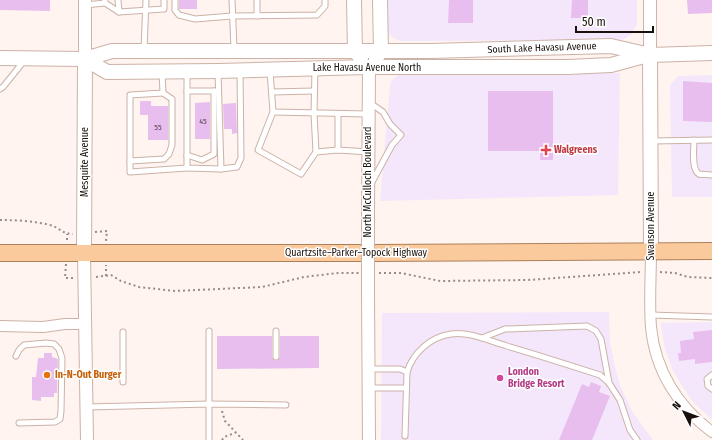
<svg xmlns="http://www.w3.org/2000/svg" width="712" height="440" font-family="'Fira Sans Condensed',sans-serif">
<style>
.commercial{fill:#f4e7fc}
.building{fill:#e8beee}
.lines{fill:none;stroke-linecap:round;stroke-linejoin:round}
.service-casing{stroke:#ccb2a7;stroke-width:7}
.minor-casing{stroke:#ccb2a7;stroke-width:12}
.tertiary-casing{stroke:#ccb2a7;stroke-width:14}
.secondary-casing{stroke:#ccb2a7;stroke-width:16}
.trunk-casing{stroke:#ab805a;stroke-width:18}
.path{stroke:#968c88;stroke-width:2;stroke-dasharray:2 3;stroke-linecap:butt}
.service{stroke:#fff;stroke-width:5}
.minor{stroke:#fff;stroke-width:10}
.tertiary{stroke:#fff;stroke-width:12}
.secondary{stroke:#fff;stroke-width:14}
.trunk{stroke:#fbca9c;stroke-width:16}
.tertiary-bridge-casing{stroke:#ccb2a7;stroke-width:14;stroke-linecap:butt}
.tertiary-bridge{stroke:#fff;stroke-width:12}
.health-dot{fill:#e0444e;stroke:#fff;stroke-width:1.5}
.food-dot{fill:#e8710a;stroke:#fff;stroke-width:1.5}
.hotel-dot{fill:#d1479c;stroke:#fff;stroke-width:1.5}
.labels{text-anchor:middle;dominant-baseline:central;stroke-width:3;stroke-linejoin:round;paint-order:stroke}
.number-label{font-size:8px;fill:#4d3c44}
.street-label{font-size:10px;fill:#19100c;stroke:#fff}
.health-label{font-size:10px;font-weight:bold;fill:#be3a42;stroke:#fff;text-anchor:start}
.hotel-label{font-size:10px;font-weight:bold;fill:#b23c85;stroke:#fff;text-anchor:start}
.food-label{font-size:10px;font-weight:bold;fill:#c56008;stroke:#fff;text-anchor:start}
</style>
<rect width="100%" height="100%" fill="#fff4ef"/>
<g class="commercial">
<path d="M385 0H637V24L631 35 622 40 400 41 392 37 387 32Z"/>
<path d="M620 73 618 195 380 201 390 86 392 80 398 75Z"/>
<path d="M712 75V197H672L670 85 678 76Z"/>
<path d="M609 312 610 343 616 371 620 385 632 411 653 440H381L382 313Z"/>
<path d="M712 322V420L692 401 679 381 673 371 665 349 661 326V323Z"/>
</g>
<g class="building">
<path d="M0 0H50V11L0 10Z"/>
<rect x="179" y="0" width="18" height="9"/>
<path d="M449 0H473V23H448Z"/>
<path d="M572 0H588V18H571Z"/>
<path d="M687 0H712V13L688 14Z"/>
<path d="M683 81 712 83V122L683 121Z"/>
<path d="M488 91H553V160H540V151H488Z"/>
<path d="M140 101H151V106H168V140H148V115H140Z"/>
<path d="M210 102V139H195V103Z"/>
<path d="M236 103 237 133 232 134V129H224L223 104Z"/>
<path d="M712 330V362L695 364V359L679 361 678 353H681L680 341 694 339 693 332Z"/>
<path d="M217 336H272V357L274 360 276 361 280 357V336H319V368L217 369Z"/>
<path d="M44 353H52V357L58 359 57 393H54V397H41V401L32 400V377H36L38 358H44Z"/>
<path d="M591 382 601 386 599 392 610 396 592 440H559L582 384 589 387Z"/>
</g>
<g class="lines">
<defs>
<g id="service">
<path d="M118 0 119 12"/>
<path d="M175 0V10L179 15 195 19 232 16 317 15 325 6V0"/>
<path d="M232 0 234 49"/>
<path d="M105 3 119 12 164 9V0"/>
<path d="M85 5 105 3V0"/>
<path d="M257 16V0"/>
<path d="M144 50 146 0"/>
<path d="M315 69 314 113 316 152"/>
<path d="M270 71 273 112 258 150 301 174 316 152 338 150 369 152"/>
<path d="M162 72 163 93 130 95V172L187 168"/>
<path d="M218 72 221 169"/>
<path d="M187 73V168L221 169 237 167 241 158 240 71"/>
<path d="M0 89 3 87 24 61"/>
<path d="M187 91H215"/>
<path d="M272 92 314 91"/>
<path d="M370 103 383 112 390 124 401 135 392 145 372 182"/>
<path d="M273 112 368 114"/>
<path d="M338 114V150"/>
<path d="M694 140C694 148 691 170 699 174 703 175 708 174 712 175"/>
<path d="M652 141 712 140"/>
<path d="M187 155 202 160 214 154V91"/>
<path d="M130 161 164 159 169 154 172 145V99L163 93"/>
<path d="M651 315 712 317"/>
<path d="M276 331V357"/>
<path d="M123 332V382"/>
<path d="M482 338 505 329 587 326 596 331 601 339 609 383"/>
<path d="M16 356 19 350 24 345 46 343 54 344 59 349 62 358 61 411 60 419 55 422 19 423"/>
<path d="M369 369H400L407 372"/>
<path d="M712 375 707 379 708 386 712 389"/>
<path d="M369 388H406"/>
<path d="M87 407 209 404 286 405"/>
<path d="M405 436 407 372C413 353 430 337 451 334 469 331 489 341 507 346 538 355 569 365 600 375L609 383 620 400 630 430 637 440"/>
<path d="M209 440V331"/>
</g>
<g id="minor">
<path d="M651 251C651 276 649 302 651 327 655 370 678 407 712 432"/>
<path d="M0 326 43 327 65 324H86"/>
</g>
<g id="tertiary">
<path d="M85 0V59"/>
<path d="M650 0V55"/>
<path d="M368 215 369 67"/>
<path d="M84 254 87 440"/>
<path d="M368 294 369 440"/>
</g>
<g id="secondary">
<path d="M354 0 355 51 361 58"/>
<path d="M650 55 651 251"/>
<path d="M0 58 85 59 112 51H431L611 46 650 55 712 53"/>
<path d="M376 58 381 51 380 0"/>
<path d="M85 59 107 72 218 71 369 67H568L611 65 648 55"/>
<path d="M84 254 85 59"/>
</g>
<path id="trunk" d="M0 253H372L712 251"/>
</defs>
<use href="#service" class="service-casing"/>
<use href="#minor" class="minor-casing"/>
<use href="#tertiary" class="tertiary-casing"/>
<use href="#secondary" class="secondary-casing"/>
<use href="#trunk" class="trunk-casing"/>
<g class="path">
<path d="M0 220C16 220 34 221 50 225 59 227 62 234 73 234"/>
<path d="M95 232 107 231 106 241"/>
<path d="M67 240V234"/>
<path d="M66 264 65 278H73"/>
<path d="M660 272 675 273 688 277 712 278"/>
<path d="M379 273H401L440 281 528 280 641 272"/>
<path d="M106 276V265"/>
<path d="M96 277 111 275 121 281 139 287 175 291 262 287 304 277 338 273H359"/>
<path d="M222 411 225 421 243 440"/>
<path d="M222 440 224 437 235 433"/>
</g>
<use href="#service" class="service"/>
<use href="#minor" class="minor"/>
<use href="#tertiary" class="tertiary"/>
<use href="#secondary" class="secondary"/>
<use href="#trunk" class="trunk"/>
<defs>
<path id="tertiary-bridge" d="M368 215V294"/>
</defs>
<use href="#tertiary-bridge" class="tertiary-bridge-casing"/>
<use href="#tertiary-bridge" class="tertiary-bridge"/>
</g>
<path class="health-dot" d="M544 144h4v4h4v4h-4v4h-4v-4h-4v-4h4z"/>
<circle class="food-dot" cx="47" cy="375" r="4"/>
<circle class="hotel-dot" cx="500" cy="378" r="4"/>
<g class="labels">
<g class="number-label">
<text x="203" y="121">45</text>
<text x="158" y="127">55</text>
</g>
<g class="street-label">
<text transform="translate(542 48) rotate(-2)">South Lake Havasu Avenue</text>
<text x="367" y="68">Lake Havasu Avenue North</text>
<text transform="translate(85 162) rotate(-90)">Mesquite Avenue</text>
<text transform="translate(368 182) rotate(-90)">North McCulloch Boulevard</text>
<text transform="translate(651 226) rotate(-90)">Swanson Avenue</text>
<text x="356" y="253">Quartzsite–Parker–Topock Highway</text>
</g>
<g class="health-label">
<text x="554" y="150">Walgreens</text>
</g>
<g class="hotel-label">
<text x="508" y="372">London<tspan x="508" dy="12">Bridge Resort</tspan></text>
</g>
<g class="food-label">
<text x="55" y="375">In-N-Out Burger</text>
</g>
</g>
<g transform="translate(684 412) rotate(312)" stroke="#ffffff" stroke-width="3" paint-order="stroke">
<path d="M0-3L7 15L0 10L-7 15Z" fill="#19100c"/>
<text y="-6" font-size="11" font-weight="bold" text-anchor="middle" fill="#19100c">N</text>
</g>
<path d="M576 26v6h77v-6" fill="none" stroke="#19100c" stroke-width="2"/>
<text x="582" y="26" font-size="12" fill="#19100c" stroke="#ffffff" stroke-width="3" paint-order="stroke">50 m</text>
</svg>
